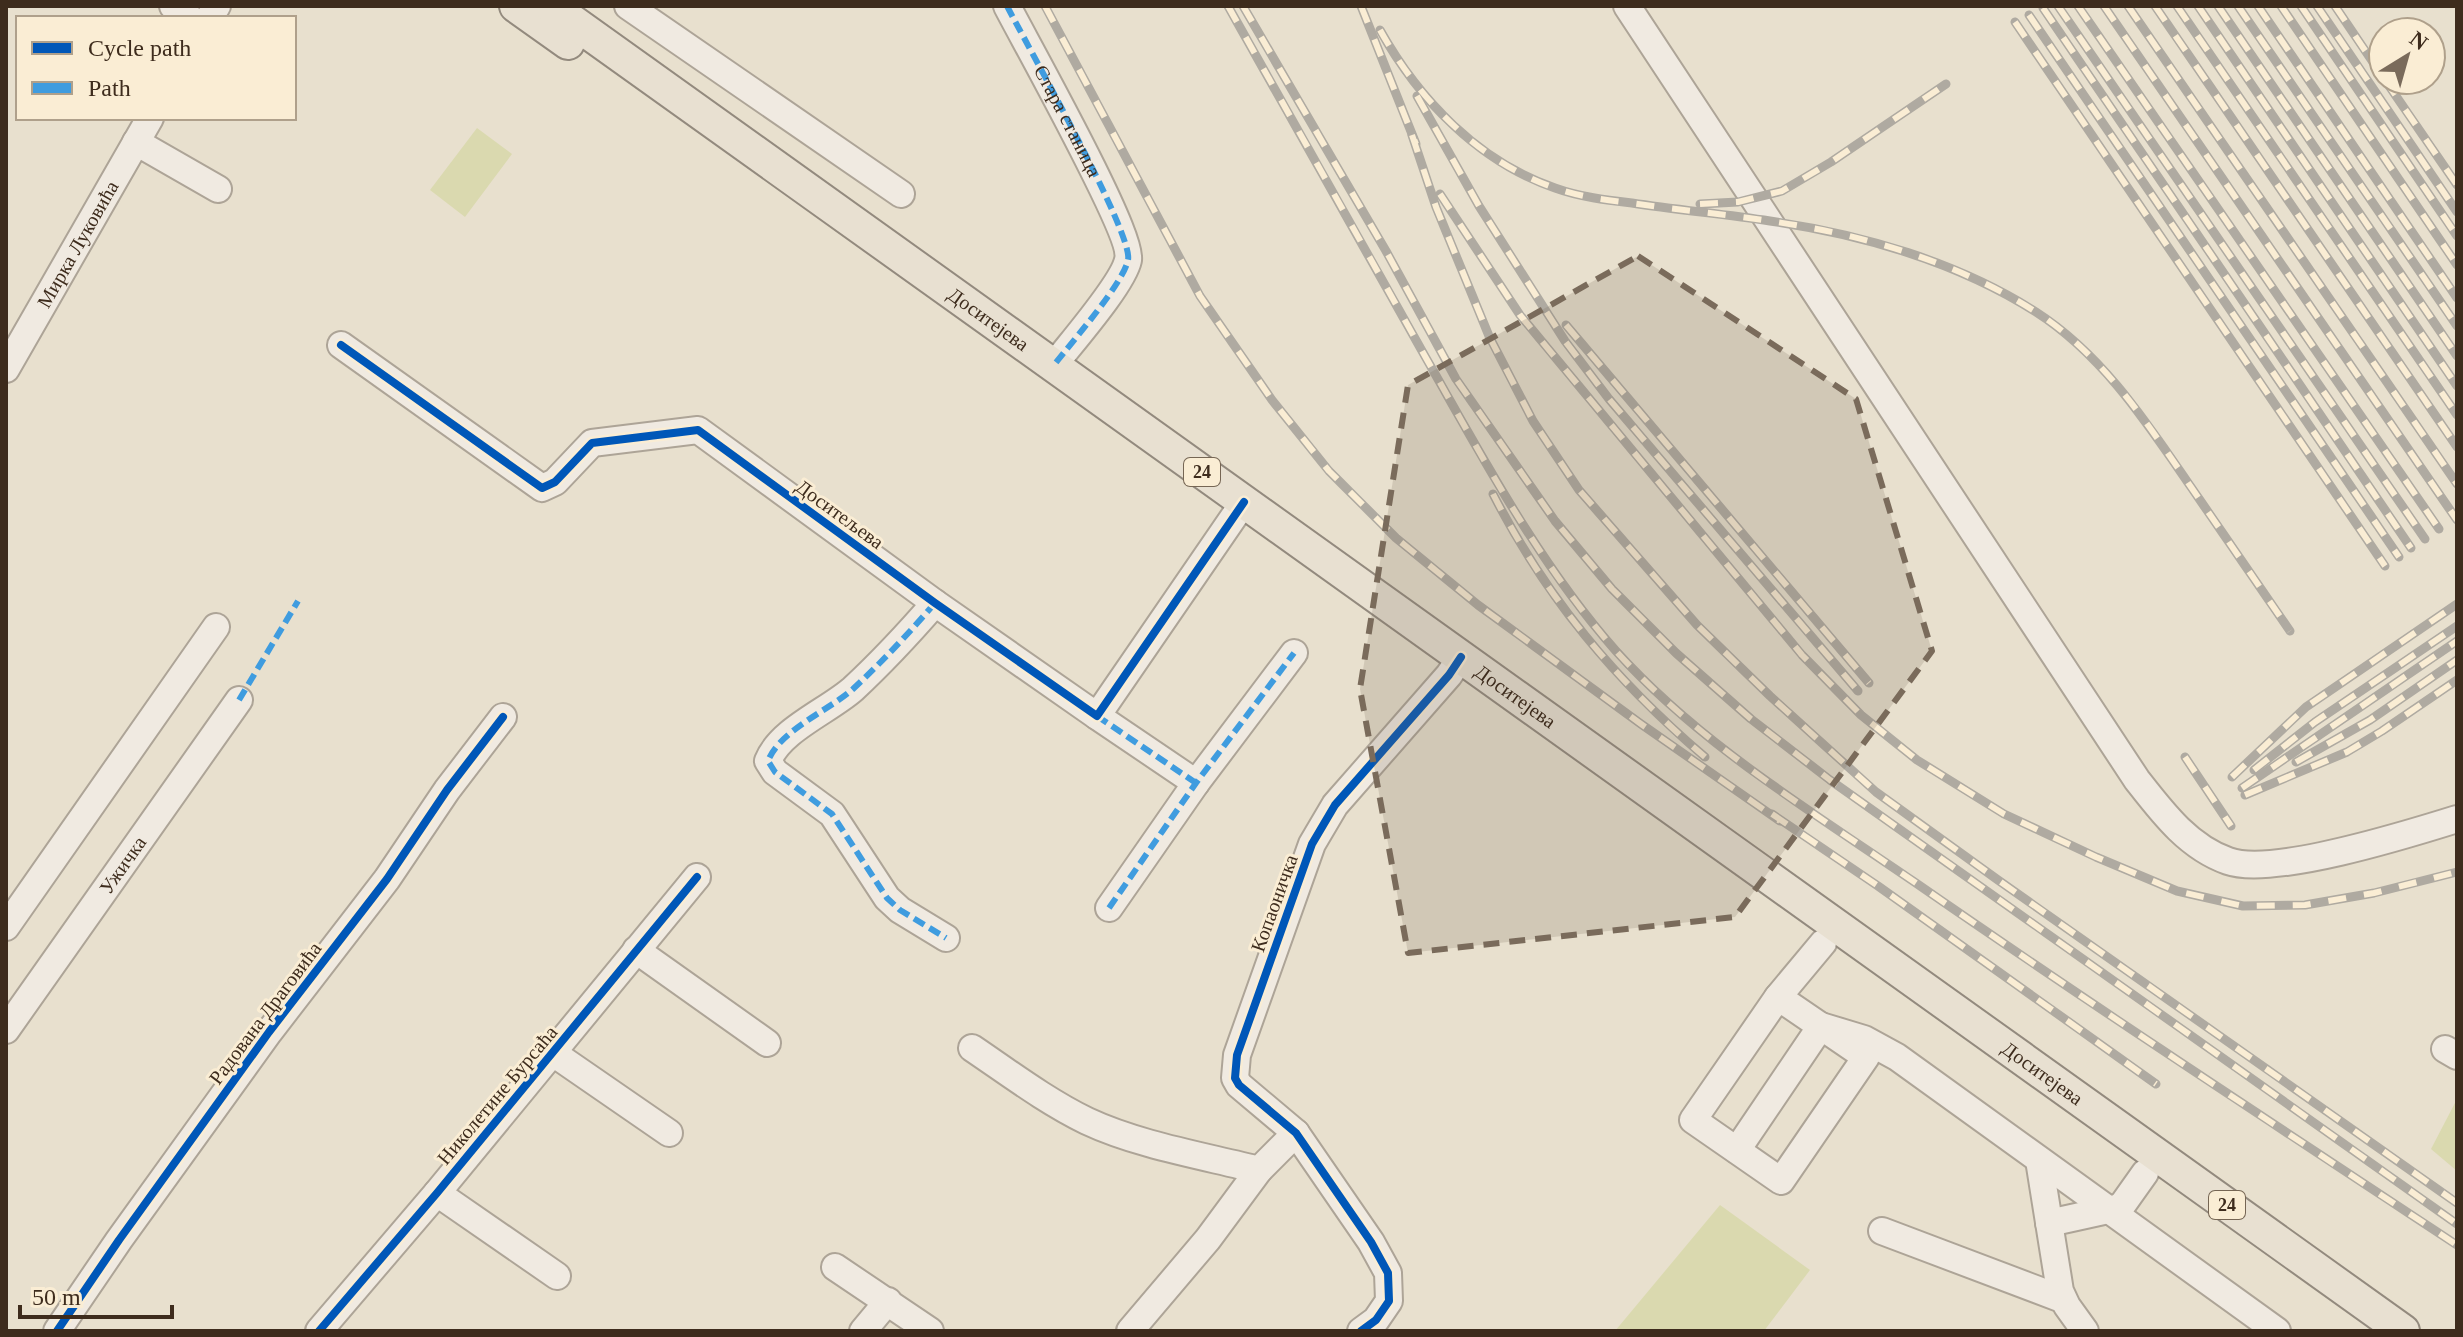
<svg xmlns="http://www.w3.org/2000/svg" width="2463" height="1337" font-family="Georgia,serif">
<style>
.green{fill:#dad9af}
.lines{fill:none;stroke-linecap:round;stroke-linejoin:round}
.minor-casing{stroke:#ada497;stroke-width:30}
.major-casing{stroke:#938a7e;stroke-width:36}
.minor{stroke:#f0eae1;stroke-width:26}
.major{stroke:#e8e0d1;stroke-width:32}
.rail-casing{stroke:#afaaa1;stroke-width:9}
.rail{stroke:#faedd4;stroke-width:6;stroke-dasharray:18;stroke-linecap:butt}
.quiet{stroke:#3f9cdf;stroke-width:6;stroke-dasharray:12 6;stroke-linecap:butt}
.cycleway-casing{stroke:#faedd4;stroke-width:13}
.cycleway{stroke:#0057b8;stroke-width:8}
.marked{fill:#7a6b5b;fill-opacity:0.2;stroke:#7a6b5b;stroke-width:6;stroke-dasharray:16 10;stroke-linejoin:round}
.labels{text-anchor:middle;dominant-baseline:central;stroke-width:6;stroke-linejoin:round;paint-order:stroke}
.shield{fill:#faedd4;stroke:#766654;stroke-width:2}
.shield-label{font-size:18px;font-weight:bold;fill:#3e2c1d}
.street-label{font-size:20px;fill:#3e2c1d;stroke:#faedd4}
</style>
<rect width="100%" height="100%" fill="#e8e0ce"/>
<g class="green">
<path d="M477 128 512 154 465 217 430 190Z"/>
<path d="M2457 1099V1171L2431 1149Z"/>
<path d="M1720 1205 1810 1270 1764 1331H1615Z"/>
</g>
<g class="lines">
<defs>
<g id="minor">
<path d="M173 6 190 18"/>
<path d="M628 6 901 194"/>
<path id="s1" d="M1007 6C1026 43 1134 235 1128 260 1123 284 1071 343 1054 365"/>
<path d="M1627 6 2137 780C2162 812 2188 847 2228 861 2272 877 2409 834 2457 819"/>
<path d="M209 18 217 6"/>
<path d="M136 142 218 189"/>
<path d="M341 345 542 488 555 482 592 443 698 430 935 603 1097 716 1244 502"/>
<path id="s2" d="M6 369 150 118"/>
<path d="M935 603C909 633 882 662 853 689 828 711 780 730 768 761L775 772 832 814 887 898 900 910 946 938"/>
<path d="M1097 716 1196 783"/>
<path d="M1109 908 1196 783 1294 653"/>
<path d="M6 927 216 627"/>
<path d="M636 950 767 1043"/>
<path d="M1778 997 1866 1057 1781 1181 1693 1120Z"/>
<path d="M1778 997 1823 943"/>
<path id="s3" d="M6 1030 239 700"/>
<path d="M972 1048C1009 1073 1046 1101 1087 1121 1138 1145 1204 1156 1259 1170L1296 1133"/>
<path d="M2445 1049 2457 1056"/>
<path d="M553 1053 669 1133"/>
<path d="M1737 1150 1821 1026 1864 1039 1897 1057 2277 1331"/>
<path d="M2039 1160 2060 1291 2067 1306 2085 1331"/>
<path d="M437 1193 557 1276"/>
<path d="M2049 1223 2117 1208 2123 1204 2145 1173"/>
<path d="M1882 1231 2062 1299"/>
<path d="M835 1267 930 1331"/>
<path d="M57 1331 119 1240 269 1032 387 879 447 790 503 717"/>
<path d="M319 1331 437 1193 697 877"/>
<path d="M863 1331 888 1301"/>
<path d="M1130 1331 1208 1239 1259 1170"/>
<path d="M1361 1331 1376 1320 1389 1301 1388 1273 1371 1242 1296 1133 1239 1085 1235 1078 1237 1055 1312 844 1335 805 1449 675 1461 657"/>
</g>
<g id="major">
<path d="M516 6 568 43"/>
<path id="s4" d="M551 6 2403 1331"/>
</g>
</defs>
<use href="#minor" class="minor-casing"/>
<use href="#major" class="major-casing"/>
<use href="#minor" class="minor"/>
<use href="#major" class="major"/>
<defs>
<g id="rail">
<path d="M1045 6 1200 296 1272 400 1329 471 1396 538 1478 605 1641 724 1780 821"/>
<path d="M1228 6C1294 123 1360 240 1426 358 1483 458 1539 564 1616 651 1700 744 1811 811 1913 881 2092 1005 2275 1125 2457 1245"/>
<path d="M1243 6 1386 251 1456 379 1555 521 1612 589 1676 653 1751 719 1830 780 2457 1224"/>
<path d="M1361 6 1416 144"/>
<path d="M2058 6 2425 539"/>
<path d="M2078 6 2439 529"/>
<path d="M2104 6 2457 520"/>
<path d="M2128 6 2457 484"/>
<path d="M2155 6 2457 447"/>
<path d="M2177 6 2457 415"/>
<path d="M2198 6 2457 386"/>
<path d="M2218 6 2457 356"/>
<path d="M2238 6 2457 326"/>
<path d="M2258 6 2457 298"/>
<path d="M2281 6 2457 265"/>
<path d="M2301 6 2457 236"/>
<path d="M2317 6 2457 212"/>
<path d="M2335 6 2383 77"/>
<path d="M2043 8 2411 548"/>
<path d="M2029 15 2399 557"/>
<path d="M2015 22 2385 566"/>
<path d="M1380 30C1419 100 1479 162 1555 188 1580 197 1606 200 1632 203 1678 210 1724 214 1770 221 1861 234 1958 262 2036 312 2103 355 2147 423 2191 487 2224 535 2257 583 2290 631"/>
<path d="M2385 80 2457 185"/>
<path d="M1417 96 1479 206 1565 341 1609 399 1858 691"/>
<path d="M1412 135 1436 207 1489 336 1533 421 1579 490 1697 625 1770 696 1876 792 1998 880 2457 1203"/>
<path d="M1440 194 1520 315 1802 655 1861 715 1917 760 2004 814 2096 857 2177 891 2243 906 2305 905 2374 893 2457 872"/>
<path d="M1700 204 1738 202 1782 191 1831 162 1946 84"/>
<path d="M1566 325 1869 683"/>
<path d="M1493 494C1547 599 1615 680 1705 757"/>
<path d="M2185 757 2231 826"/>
<path d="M2296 762 2370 720 2457 660"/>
<path d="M2254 770 2315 722 2457 626"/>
<path d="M2232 777 2306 707 2457 604"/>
<path d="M2242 788 2457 641"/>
<path d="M2245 795 2347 752 2382 731 2457 680"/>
<path d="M1772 814 1878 886 2156 1084"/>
</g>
</defs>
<use href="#rail" class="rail-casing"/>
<use href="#rail" class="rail"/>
<g class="quiet">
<path d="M1007 6C1026 43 1134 235 1128 260 1123 284 1071 343 1054 365"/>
<path d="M935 603C909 633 882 662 853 689 828 711 780 730 768 761L775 772 832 814 887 898 900 910 946 938"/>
<path d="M239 700 298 601"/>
<path d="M1097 716 1196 783"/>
<path d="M1109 908 1196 783 1294 653"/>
</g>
<defs>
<g id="cycleway">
<path d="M341 345 542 488 555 482 592 443 698 430 935 603 1097 716 1244 502"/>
<path d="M57 1331 119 1240 269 1032 387 879 447 790 503 717"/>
<path d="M319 1331 437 1193 697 877"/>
<path d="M1361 1331 1376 1320 1389 1301 1388 1273 1371 1242 1296 1133 1239 1085 1235 1078 1237 1055 1312 844 1335 805 1449 675 1461 657"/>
</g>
</defs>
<use href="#cycleway" class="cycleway-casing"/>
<use href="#cycleway" class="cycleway"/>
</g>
<path class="marked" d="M1638 256 1856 399 1932 651 1735 917 1408 953 1360 689 1408 385Z"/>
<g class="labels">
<g class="shield">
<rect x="1184" y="458" width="36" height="28" rx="6"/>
<rect x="2209" y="1191" width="36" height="28" rx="6"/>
</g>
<g class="shield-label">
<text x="1202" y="472">24</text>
<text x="2227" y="1205">24</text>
</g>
<g class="street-label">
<text stroke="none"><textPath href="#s1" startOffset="130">Стара станица</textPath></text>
<text stroke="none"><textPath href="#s2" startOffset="144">Мирка Луковића</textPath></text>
<text stroke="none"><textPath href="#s4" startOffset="538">Доситејева</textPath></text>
<text transform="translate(840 514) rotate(36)">Доситељева</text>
<text stroke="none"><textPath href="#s4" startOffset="1186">Доситејева</textPath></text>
<text stroke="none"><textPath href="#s3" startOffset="202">Ужичка</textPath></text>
<text transform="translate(1274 903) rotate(-70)">Копаоничка</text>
<text transform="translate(265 1013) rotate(-53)">Радована Драговића</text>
<text stroke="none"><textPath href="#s4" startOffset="1834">Доситејева</textPath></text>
<text transform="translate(497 1095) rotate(-50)">Николетине Бурсаћа</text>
</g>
</g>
<rect width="2463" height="1337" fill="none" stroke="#3e2c1d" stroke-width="16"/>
<rect x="16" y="16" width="280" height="104" fill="#faedd4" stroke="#afa08b" stroke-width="2"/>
<rect x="32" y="42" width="40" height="12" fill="#0057b8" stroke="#afa08b" stroke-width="2"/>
<text x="88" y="56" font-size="24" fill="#3e2c1d">Cycle path</text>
<rect x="32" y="82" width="40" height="12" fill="#3f9cdf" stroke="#afa08b" stroke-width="2"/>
<text x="88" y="96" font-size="24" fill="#3e2c1d">Path</text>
<g transform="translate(2407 56) rotate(37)"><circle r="38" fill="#faedd4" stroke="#afa08b" stroke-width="2"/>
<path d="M0-6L14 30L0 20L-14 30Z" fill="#7a6b5b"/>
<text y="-12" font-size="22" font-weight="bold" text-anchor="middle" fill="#3e2c1d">N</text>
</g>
<path d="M20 1305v12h152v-12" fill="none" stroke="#3e2c1d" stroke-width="4"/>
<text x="32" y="1305" font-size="24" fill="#3e2c1d" stroke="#faedd4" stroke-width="6" paint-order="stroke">50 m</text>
</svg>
